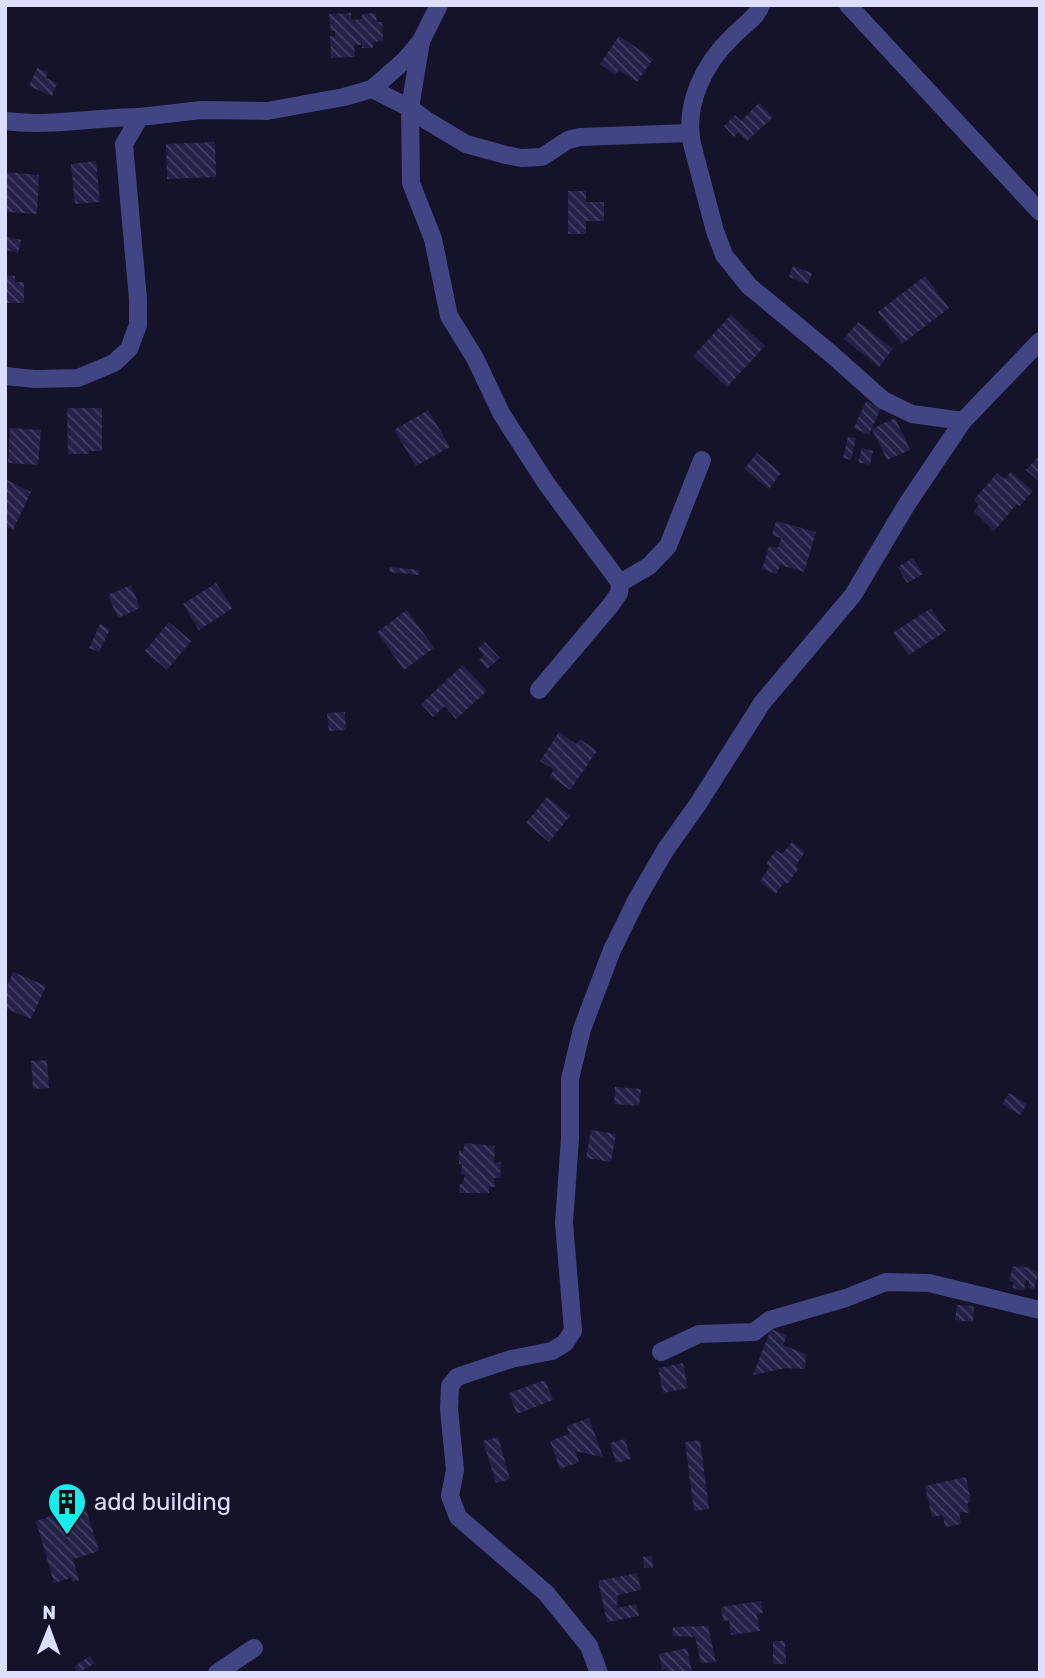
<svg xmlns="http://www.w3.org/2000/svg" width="1045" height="1678" font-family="Rubik,sans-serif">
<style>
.building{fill:url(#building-back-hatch)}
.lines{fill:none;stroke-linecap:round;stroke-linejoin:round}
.minor{stroke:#414584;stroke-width:18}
.labels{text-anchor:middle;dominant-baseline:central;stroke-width:7;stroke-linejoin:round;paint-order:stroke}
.poi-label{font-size:24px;fill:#ddddfc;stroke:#141329;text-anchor:start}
</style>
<defs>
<pattern id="building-back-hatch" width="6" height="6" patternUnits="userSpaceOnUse" patternTransform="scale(1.75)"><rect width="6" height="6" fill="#242048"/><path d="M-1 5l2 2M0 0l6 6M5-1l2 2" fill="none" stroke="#434063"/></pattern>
</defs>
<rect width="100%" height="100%" fill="#141329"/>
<g class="building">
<path d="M351 13V20L362 19V14L376 13 377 22H382L383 41 373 42V48H362V45H354L355 57 331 58 330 36H335V31H331L329 14Z"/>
<path d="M619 36 653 59 637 82 619 70 615 75 600 64Z"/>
<path d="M37 68 48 72 46 78 57 83 52 96 29 86Z"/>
<path d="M759 103 773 117 747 141 738 133 734 137 724 126 735 115 741 121Z"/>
<path d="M215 142 216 177 167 179 166 144Z"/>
<path d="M96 161 100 202 75 204 71 164Z"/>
<path d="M5 172 39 175 37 214 7 212Z"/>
<path d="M568 191H586V202H604V221H586V234H568Z"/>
<path d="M5 236 21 240 18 253 5 250Z"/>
<path d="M793 266 812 273 808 284 789 277Z"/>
<path d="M5 275 15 276V282H24V303H5Z"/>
<path d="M925 276 949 308 902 344 878 312Z"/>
<path d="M731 315 765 346 727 387 693 356Z"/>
<path d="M858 322 893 349 879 367 844 339Z"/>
<path d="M866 401 881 408 869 435 854 428Z"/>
<path d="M67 408H102V451H89V454H68Z"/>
<path d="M428 410 450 447 416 466 394 430Z"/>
<path d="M895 418 910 450 887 460 872 429Z"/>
<path d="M10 428 41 430 38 465 8 463Z"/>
<path d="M848 437 856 438 851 460 843 458Z"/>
<path d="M862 448 873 451 870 465 858 462Z"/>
<path d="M757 453 781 473 769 489 744 469Z"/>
<path d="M1040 455V482L1026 470Z"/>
<path d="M1011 472 1033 491 1020 506 1017 504 994 531 974 511 979 505 974 500 997 473 1004 479Z"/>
<path d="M5 479 31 492 13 530 5 526Z"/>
<path d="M776 521 816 532 804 572 780 565 777 574 762 569 769 546 778 548 781 538 772 535Z"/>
<path d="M913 558 923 574 907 583 898 567Z"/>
<path d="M390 567 420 570 419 575 389 572Z"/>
<path d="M216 583 233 608 199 630 183 604Z"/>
<path d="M131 585 140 608 118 618 108 595Z"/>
<path d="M931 608 946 631 909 655 893 633Z"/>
<path d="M407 610 434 648 404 670 377 632Z"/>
<path d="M169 622 191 641 167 670 145 651Z"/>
<path d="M100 624 110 629 99 652 89 648Z"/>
<path d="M485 642 500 658 487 669 479 660 484 655 478 649Z"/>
<path d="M463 665 487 691 456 719 445 706 433 717 421 704Z"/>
<path d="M345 712 346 730 329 731 327 713Z"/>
<path d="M559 732 576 744 580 739 597 751 570 790 550 776 554 770 540 761Z"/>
<path d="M547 797 570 816 549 842 526 823Z"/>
<path d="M792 842 805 852 795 866 799 868 787 884 784 882 776 894 760 881 770 867 766 864 776 850 782 854Z"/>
<path d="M13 972 46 986 31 1019 5 1008V991Z"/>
<path d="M47 1060 49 1088 33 1089 31 1061Z"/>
<path d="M615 1087 641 1089 639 1106 614 1104Z"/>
<path d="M1009 1093 1027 1104 1020 1115 1002 1104Z"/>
<path d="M591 1130 616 1134 611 1162 586 1158Z"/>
<path d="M465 1143 495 1146 494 1163 501 1162 500 1178H494L495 1187H489V1193H459L460 1184H463L465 1175 461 1174 462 1164H459V1150L463 1151Z"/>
<path d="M1020 1265 1039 1272 1034 1289 1028 1288 1029 1281 1026 1280 1024 1291 1012 1288 1014 1282 1009 1281 1013 1266 1020 1268Z"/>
<path d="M957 1305 974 1306 973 1322 955 1320Z"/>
<path d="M771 1329 787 1335 783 1345 806 1354 805 1369 786 1368 753 1375Z"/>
<path d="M683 1363 688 1388 663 1393 658 1368Z"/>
<path d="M545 1380 553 1400 517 1414 509 1393Z"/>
<path d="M589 1418 603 1457 575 1451 579 1462 560 1469 550 1441 569 1434 567 1426Z"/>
<path d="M498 1437 510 1479 496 1483 483 1441Z"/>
<path d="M625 1439 631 1459 616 1463 610 1443Z"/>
<path d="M700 1440 709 1509 694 1511 685 1442Z"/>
<path d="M966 1477 971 1501 967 1504 969 1513 959 1512 961 1524 945 1527 943 1515 932 1517 925 1486Z"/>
<path d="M85 1506 99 1551 73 1559 79 1580 73 1582 71 1578 54 1583 36 1521 57 1514 58 1518 70 1515 68 1511Z"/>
<path d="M652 1556 653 1568H644L643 1557Z"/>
<path d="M637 1573 641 1590 618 1595 617 1608 636 1604 639 1616 607 1622 598 1581Z"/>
<path d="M761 1601 763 1613 757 1614 760 1631 731 1635 729 1620 723 1621 721 1607Z"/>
<path d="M708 1626 716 1662 701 1663 695 1637 672 1636 673 1627Z"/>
<path d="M773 1641H785L786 1664H773Z"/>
<path d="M687 1648 692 1672 668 1673 667 1669 662 1670 659 1654Z"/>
<path d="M90 1656 95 1663 78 1673 74 1667Z"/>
</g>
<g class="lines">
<g class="minor">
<path d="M761 5C757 18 741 27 732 37 704 64 684 104 692 144L715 231 724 255 749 286 829 352 883 400 912 414 963 421"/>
<path d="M848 5 1040 212"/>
<path d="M421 41 410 108 411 183 433 239 449 316 475 358 501 413 546 483 620 583 619 593 610 606 539 690"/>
<path d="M372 89 410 108 426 120 466 144 506 155 521 158 542 157 568 140 580 137 690 133"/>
<path d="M5 121C50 127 95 117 140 117"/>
<path d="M5 376 35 379 78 378 114 363 129 349 138 325V299L124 144 140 117 201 110 267 111 344 97 372 89 405 60 421 41 439 5"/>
<path d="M620 583 649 566 668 546 702 460"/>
<path d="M661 1352 699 1334 754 1332 770 1320 846 1298 886 1282 929 1283 1040 1310"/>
<path d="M217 1673 254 1648"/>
<path d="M599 1673 589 1646 546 1593 458 1517 450 1496 455 1470 449 1409 450 1386 457 1377 511 1359 552 1351 565 1343 573 1331 564 1223 570 1138V1079L582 1029 612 950 637 899 666 849 698 804 762 703 853 595 907 504 963 421 1040 341"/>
</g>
</g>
<defs>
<symbol id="building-pin" viewBox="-11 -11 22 30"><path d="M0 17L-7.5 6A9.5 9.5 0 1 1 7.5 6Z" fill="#18eded" stroke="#141329"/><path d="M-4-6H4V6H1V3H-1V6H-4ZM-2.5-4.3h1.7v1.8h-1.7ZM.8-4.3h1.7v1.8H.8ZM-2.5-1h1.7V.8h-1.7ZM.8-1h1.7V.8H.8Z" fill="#111"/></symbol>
</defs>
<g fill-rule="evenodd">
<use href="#building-pin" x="45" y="1480" width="44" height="60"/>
</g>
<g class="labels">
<g class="poi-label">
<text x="94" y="1502">add building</text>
</g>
</g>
<rect width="1045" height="1678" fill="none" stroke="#ddddfc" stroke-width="14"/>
<g transform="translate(49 1629) rotate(1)" stroke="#141329" stroke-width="5" paint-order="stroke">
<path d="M0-5L12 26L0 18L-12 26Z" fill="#ddddfc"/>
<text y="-10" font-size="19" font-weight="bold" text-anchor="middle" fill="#ddddfc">N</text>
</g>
</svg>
